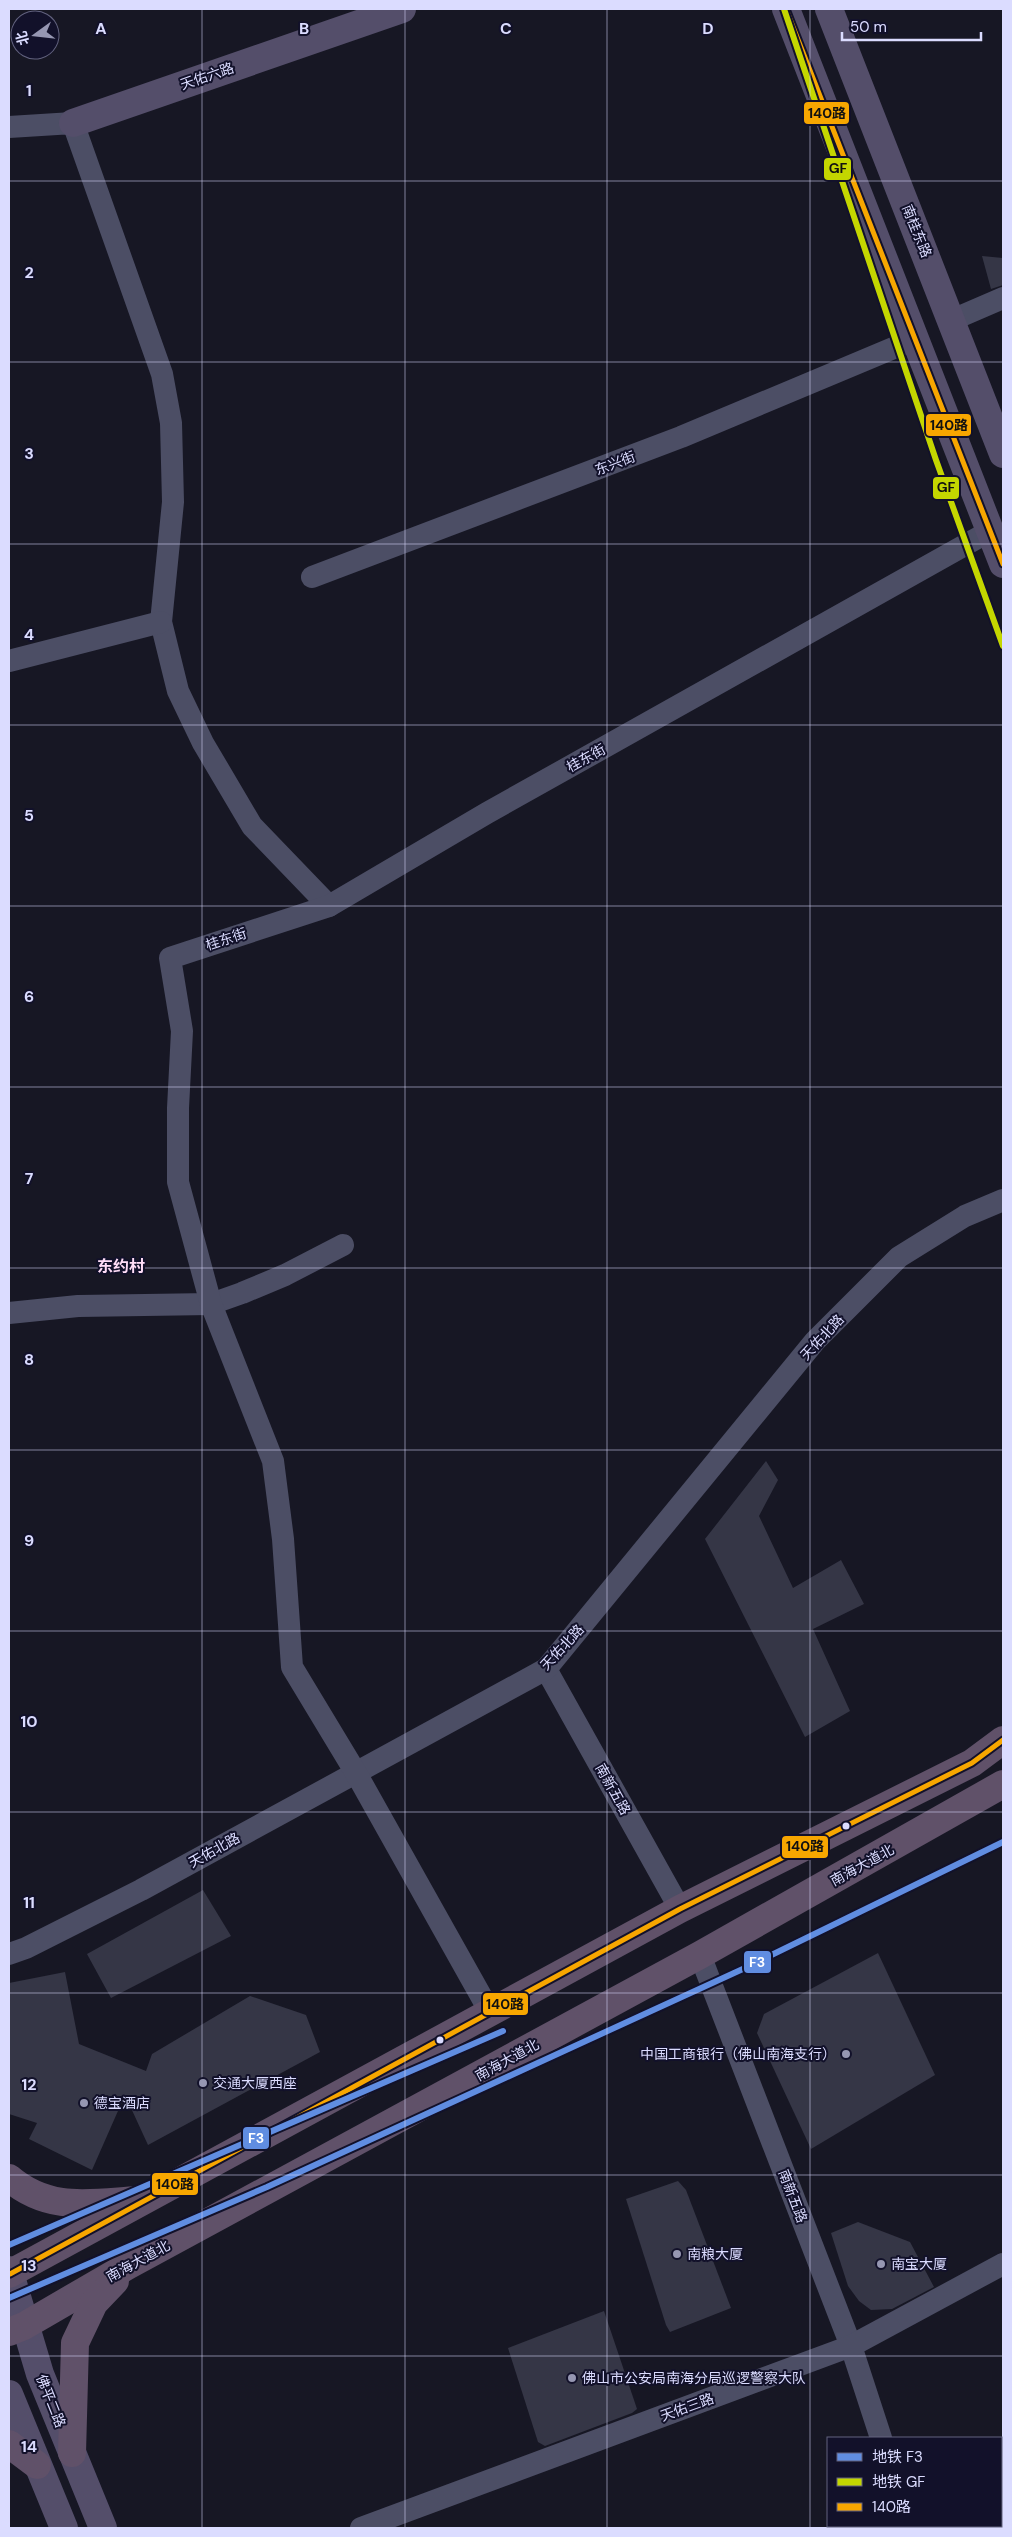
<svg xmlns="http://www.w3.org/2000/svg" width="1012" height="2537" font-family="'DM Sans','Noto Sans SC',sans-serif">
<style>
.building{fill:#353646}
.lines{fill:none;stroke-linecap:round;stroke-linejoin:round}
.minor{stroke:#4c4e65;stroke-width:22}
.major{stroke:#544e6a;stroke-width:28}
.highway{stroke:#605169;stroke-width:28}
.bus-1-casing{stroke:#12112a;stroke-width:9}
.bus-1{stroke:#f7a600;stroke-width:5}
.metro-1-casing{stroke:#12112a;stroke-width:10}
.metro-2-casing{stroke:#12112a;stroke-width:10}
.metro-1{stroke:#608de1;stroke-width:6}
.metro-2{stroke:#c4d600;stroke-width:6}
.grid{fill:none;stroke:#dbdcff;stroke-width:1;stroke-opacity:0.55}
.bus-dot{fill:#dbdcff;stroke:#12112a;stroke-width:2}
.poi-dot{fill:#9697b2;stroke:#12112a;stroke-width:2}
.labels{text-anchor:middle;dominant-baseline:central;stroke-width:4;stroke-linejoin:round;paint-order:stroke}
.street-label{font-size:14px;fill:#dbdcff;stroke:#12112a}
.poi-label{font-size:14px;fill:#dbdcff;stroke:#12112a;text-anchor:start}
.quarter-label{font-size:16px;font-weight:bold;fill:#ffddf7;stroke:#12112a}
.grid-label{font-size:16px;text-anchor:middle;font-weight:bold;fill:#dbdcff;stroke:#12112a;stroke-width:4;stroke-linejoin:round;paint-order:stroke}
.line-badge{stroke:#12112a;stroke-width:2}
.badge-label{font-size:14px;text-anchor:middle;font-weight:bold;fill:#fff}
.pale-badge-label{font-size:14px;text-anchor:middle;font-weight:bold;fill:#111}
</style>
<rect width="100%" height="100%" fill="#171724"/>
<g class="building">
<path d="M982 256 1003 258V285L991 289Z"/>
<path d="M766 1461 778 1480 759 1516 793 1588 841 1560 864 1604 813 1629 850 1711 805 1737 705 1539Z"/>
<path d="M203 1890 231 1936 111 1998 87 1954Z"/>
<path d="M878 1953 935 2075 811 2149 757 2033 764 2014Z"/>
<path d="M65 1972 79 2044 146 2071 152 2054 250 1996 306 2015 320 2052 148 2145 125 2095 92 2170 29 2139 37 2123 9 2114V1983Z"/>
<path d="M678 2181 686 2190 731 2308 670 2332 666 2325 626 2199Z"/>
<path d="M858 2222 910 2242 934 2287 892 2309 871 2310 859 2301 848 2286 831 2233Z"/>
<path d="M604 2311 637 2409 632 2413 545 2446 538 2442 508 2348Z"/>
</g>
<g class="lines">
<g class="minor">
<path d="M9 127 73 123 162 374 171 423 173 502 161 622 178 691 203 743 252 826 329 906"/>
<path d="M952 320 1003 298"/>
<path d="M312 577 681 437 915 339"/>
<path d="M9 661 161 622"/>
<path d="M9 1313 78 1306 211 1304 242 1293 285 1275 343 1245"/>
<path d="M546 1669 680 1909"/>
<path d="M9 1954 26 1948 141 1890 546 1669 815 1341 899 1257 965 1216 1003 1200"/>
<path d="M700 1955 851 2346 881 2438"/>
<path d="M490 2012 356 1773 292 1667 283 1539 273 1461 211 1304 178 1182V1108L182 1031 170 958 329 906 487 813 990 531"/>
<path d="M909 2526 910 2528"/>
<path d="M361 2528 851 2346 1003 2264"/>
</g>
<g class="major">
<path d="M786 9 1003 564"/>
<path d="M829 9 1003 454"/>
<path d="M73 123 402 9"/>
<path d="M9 2270 40 2374 103 2528"/>
<path d="M9 2394 64 2528"/>
</g>
<g class="highway">
<path d="M9 2178C49 2212 89 2203 138 2200"/>
<path d="M9 2274 680 1909 972 1763 1003 1740"/>
<path d="M9 2332 24 2326 129 2265 700 1955 1003 1784"/>
<path d="M9 2444 37 2465"/>
<path d="M72 2453 75 2343 94 2303 115 2281"/>
</g>
<defs>
<g id="bus-1">
<path d="M786 9 1003 564"/>
<path d="M10 2274 680 1909 972 1763 1003 1740"/>
</g>
</defs>
<use href="#bus-1" class="bus-1-casing"/>
<use href="#bus-1" class="bus-1"/>
<defs>
<g id="metro-1">
<path d="M9 2245 503 2031"/>
<path d="M9 2298 267 2187 745 1968 1003 1842"/>
</g>
<path id="metro-2" d="M784 9 936 460 1003 646"/>
</defs>
<use href="#metro-1" class="metro-1-casing"/>
<use href="#metro-2" class="metro-2-casing"/>
<use href="#metro-1" class="metro-1"/>
<use href="#metro-2" class="metro-2"/>
</g>
<path class="grid" d="M202 9V2528M405 9V2528M607 9V2528M810 9V2528M9 181H1003M9 362H1003M9 544H1003M9 725H1003M9 906H1003M9 1087H1003M9 1268H1003M9 1450H1003M9 1631H1003M9 1812H1003M9 1993H1003M9 2175H1003M9 2356H1003"/>
<g class="bus-dot">
<circle cx="846" cy="1826" r="4.5"/>
<circle cx="440" cy="2040" r="4.5"/>
</g>
<g class="poi-dot">
<circle cx="846" cy="2054" r="5"/>
<circle cx="203" cy="2083" r="5"/>
<circle cx="84" cy="2103" r="5"/>
<circle cx="677" cy="2254" r="5"/>
<circle cx="881" cy="2264" r="5"/>
<circle cx="572" cy="2378" r="5"/>
</g>
<g class="labels">
<g class="street-label">
<text transform="translate(207 76) rotate(-19)">天佑六路</text>
<text transform="translate(917 231) rotate(68)">南桂东路</text>
<text transform="translate(615 463) rotate(-21)">东兴街</text>
<text transform="translate(586 758) rotate(-29)">桂东街</text>
<text transform="translate(226 939) rotate(-18)">桂东街</text>
<text transform="translate(822 1337) rotate(-47)">天佑北路</text>
<text transform="translate(562 1647) rotate(-47)">天佑北路</text>
<text transform="translate(613 1789) rotate(61)">南新五路</text>
<text transform="translate(214 1850) rotate(-29)">天佑北路</text>
<text transform="translate(862 1865) rotate(-29)">南海大道北</text>
<text transform="translate(507 2060) rotate(-29)">南海大道北</text>
<text transform="translate(793 2196) rotate(69)">南新五路</text>
<text transform="translate(138 2261) rotate(-29)">南海大道北</text>
<text transform="translate(51 2401) rotate(68)">佛平二路</text>
<text transform="translate(687 2407) rotate(-20)">天佑三路</text>
</g>
<g class="poi-label">
<text x="836" y="2054" text-anchor="end">中国工商银行（佛山南海支行）</text>
<text x="213" y="2083">交通大厦西座</text>
<text x="94" y="2103">德宝酒店</text>
<text x="687" y="2254">南粮大厦</text>
<text x="891" y="2264">南宝大厦</text>
<text x="582" y="2378">佛山市公安局南海分局巡逻警察大队</text>
</g>
<g class="quarter-label">
<text x="121" y="1266">东约村</text>
</g>
</g>
<g class="grid-label">
<text x="101" y="34">A</text>
<text x="304" y="34">B</text>
<text x="506" y="34">C</text>
<text x="708" y="34">D</text>
<text x="29" y="96">1</text>
<text x="29" y="278">2</text>
<text x="29" y="459">3</text>
<text x="29" y="640">4</text>
<text x="29" y="821">5</text>
<text x="29" y="1002">6</text>
<text x="29" y="1184">7</text>
<text x="29" y="1365">8</text>
<text x="29" y="1546">9</text>
<text x="29" y="1727">10</text>
<text x="29" y="1908">11</text>
<text x="29" y="2090">12</text>
<text x="29" y="2271">13</text>
<text x="29" y="2452">14</text>
</g>
<g class="line-badge">
<rect x="803" y="101" width="47" height="24" rx="5" fill="#f7a600"/>
<rect x="823" y="157" width="29" height="24" rx="5" fill="#c4d600"/>
<rect x="925" y="413" width="47" height="24" rx="5" fill="#f7a600"/>
<rect x="932" y="476" width="28" height="24" rx="5" fill="#c4d600"/>
<rect x="781" y="1835" width="48" height="24" rx="5" fill="#f7a600"/>
<rect x="743" y="1950" width="29" height="24" rx="5" fill="#608de1"/>
<rect x="482" y="1992" width="47" height="24" rx="5" fill="#f7a600"/>
<rect x="242" y="2126" width="28" height="24" rx="5" fill="#608de1"/>
<rect x="151" y="2172" width="48" height="24" rx="5" fill="#f7a600"/>
</g>
<g class="badge-label">
<text x="757" y="1967">F3</text>
<text x="256" y="2143">F3</text>
</g>
<g class="pale-badge-label">
<text x="827" y="118">140路</text>
<text x="838" y="173">GF</text>
<text x="949" y="430">140路</text>
<text x="946" y="492">GF</text>
<text x="805" y="1851">140路</text>
<text x="505" y="2009">140路</text>
<text x="175" y="2189">140路</text>
</g>
<rect width="1012" height="2537" fill="none" stroke="#dbdcff" stroke-width="20"/>
<rect x="827" y="2437" width="175" height="90" fill="#12112a" stroke="#62627f"/>
<rect x="837" y="2453" width="25" height="8" fill="#608de1" stroke="#62627f"/>
<text x="872" y="2462" font-size="15" fill="#dbdcff">地铁 F3</text>
<rect x="837" y="2478" width="25" height="8" fill="#c4d600" stroke="#62627f"/>
<text x="872" y="2487" font-size="15" fill="#dbdcff">地铁 GF</text>
<rect x="837" y="2503" width="25" height="8" fill="#f7a600" stroke="#62627f"/>
<text x="872" y="2512" font-size="15" fill="#dbdcff">140路</text>
<g transform="translate(35 35) rotate(255)"><circle r="24" fill="#12112a" stroke="#62627f"/>
<path d="M0-4L9 19L0 12L-9 19Z" fill="#9697b2"/>
<text y="-8" font-size="14" font-weight="bold" text-anchor="middle" fill="#dbdcff">北</text>
</g>
<path d="M842 32v8h139v-8" fill="none" stroke="#dbdcff" stroke-width="2.5"/>
<text x="850" y="32" font-size="15" fill="#dbdcff" stroke="#12112a" stroke-width="4" paint-order="stroke">50 m</text>
</svg>
